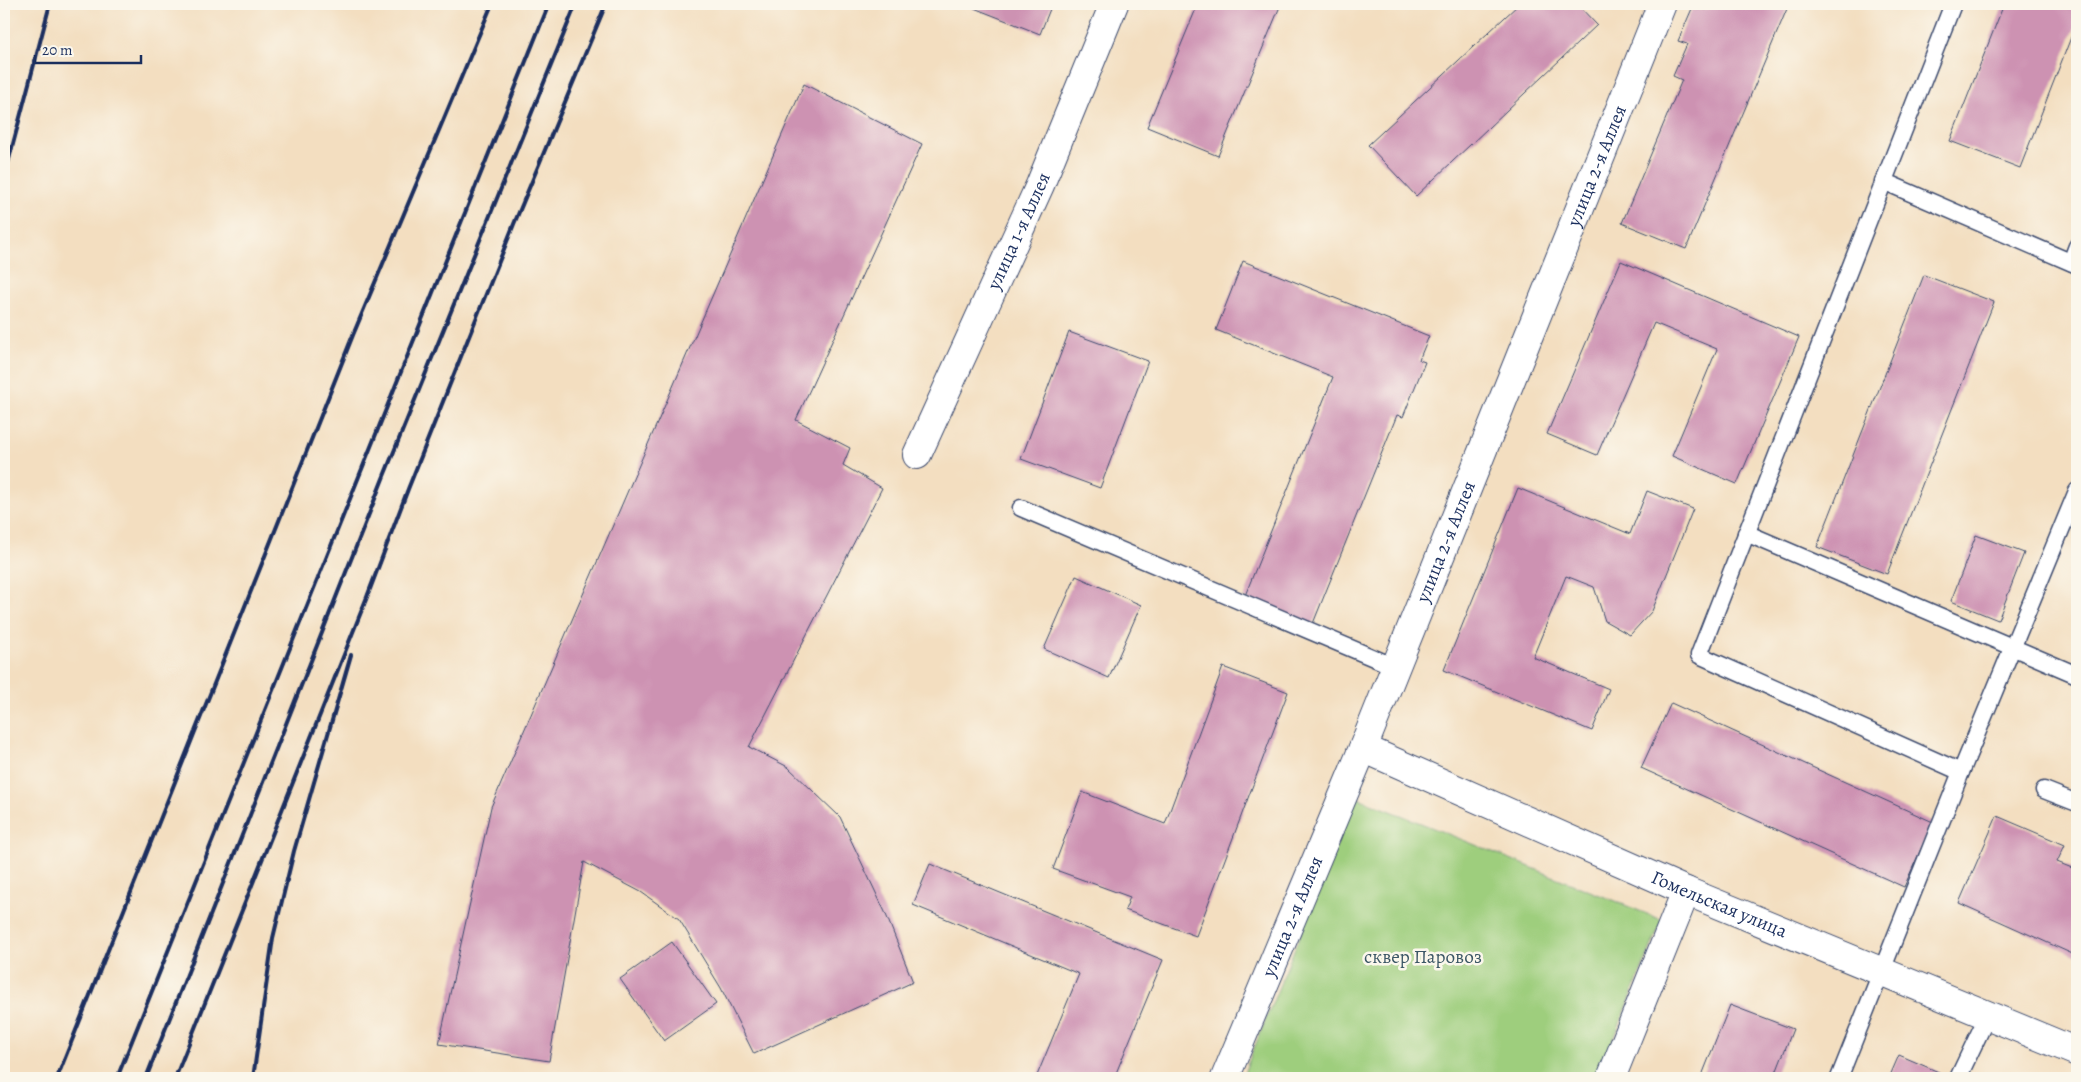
<svg xmlns="http://www.w3.org/2000/svg" width="2081" height="1082" font-family="Alegreya,serif">
<style>
.green{fill:#9ece7d;stroke:#5c7e6e}
.building{fill:#cd92b2}
.lines{fill:none;stroke-linecap:round;stroke-linejoin:round}
.service-casing{stroke:#3b496d;stroke-width:19}
.minor-casing{stroke:#3b496d;stroke-width:30}
.service{stroke:#fff;stroke-width:16}
.minor{stroke:#fff;stroke-width:28}
.rail{stroke:#1b2f5e;stroke-width:4}
.labels{text-anchor:middle;dominant-baseline:central;stroke-width:5;stroke-linejoin:round;paint-order:stroke}
.street-label{font-size:19px;fill:#1b2f5e;stroke:#fbf7ec}
.park-label{font-size:19px;fill:#3c5766;stroke:#fbf7ec}
</style>
<rect width="100%" height="100%" fill="#fbf7ec"/>
<filter id="ink" filterUnits="userSpaceOnUse"><feTurbulence type="fractalNoise" baseFrequency=".02" numOctaves="2"/><feDisplacementMap in="SourceGraphic" scale="10" xChannelSelector="R" yChannelSelector="G"/><feConvolveMatrix kernelMatrix="1 2 1 2 8 2 1 2 1" color-interpolation-filters="sRGB"/></filter>
<filter id="wash" filterUnits="userSpaceOnUse"><feTurbulence type="fractalNoise" baseFrequency=".0096" numOctaves="4" result="noise"/><feDisplacementMap in="SourceGraphic" scale="20" xChannelSelector="R" yChannelSelector="G"/><feGaussianBlur stdDeviation="1.12" result="paint"/><feColorMatrix in="noise" values="0 0 0 0 0 0 0 0 0 0 0 0 0 0 0 0 0 1.4 0 .05"/><feComposite in="paint" operator="in"/></filter>
<g filter="url(#wash)">
<rect width="100%" height="100%" fill="#f3dec0"/>
<path class="green" d="M1356 797 1662 920 1598 1078H1242Z"/>
<g id="blocks">
<g class="building">
<path d="M975 4H1052L1040 34 974 8Z"/>
<path d="M1198 4H1281L1218 156 1147 127Z"/>
<path d="M1519 4H1577L1597 25 1416 196 1368 145Z"/>
<path d="M1694 4 1706 10 1709 4H1789L1686 249 1622 223 1682 80 1673 76 1687 44 1678 41Z"/>
<path d="M2004 4H2077V22L2020 168 1950 141Z"/>
<path d="M804 84 922 144 796 420 850 448 843 465 882 488 749 747 788 767 840 817 885 912 913 982 754 1054 721 988 679 919 641 892 584 862 549 1061 439 1044 491 807Z"/>
<path d="M1243 261 1429 336 1419 360 1425 362 1403 417 1397 415 1312 626 1244 598 1333 377 1216 330Z"/>
<path d="M1621 261 1799 337 1737 484 1672 456 1717 349 1654 323 1597 455 1547 434Z"/>
<path d="M1924 275 1994 302 1887 574 1817 547Z"/>
<path d="M1069 332 1148 361 1100 488 1021 459Z"/>
<path d="M1518 488 1630 534 1647 491 1693 509 1652 611 1630 635 1605 621 1594 587 1566 576 1533 657 1609 689 1592 731 1444 670Z"/>
<path d="M1976 535 2024 553 1998 620 1951 601Z"/>
<path d="M1076 576 1141 605 1109 678 1044 649Z"/>
<path d="M1223 667 1288 692 1196 936 1125 910 1130 897 1053 869 1082 792 1165 824Z"/>
<path d="M1671 703 1933 822 1904 887 1641 768Z"/>
<path d="M1997 816 2065 845 2057 862 2077 870V956L1959 903Z"/>
<path d="M930 864 1163 960 1114 1078H1036L1079 974 913 905Z"/>
<path d="M672 942 716 1004 664 1041 620 979Z"/>
<path d="M1730 1005 1793 1029 1774 1078H1701Z"/>
<path d="M1899 1055 1941 1073 1939 1078H1889Z"/>
</g>
</g>
</g>
<g filter="url(#ink)">
<use href="#blocks" fill-opacity="0" stroke="#3b496d" stroke-width="1"/>
<g class="lines">
<defs>
<g id="service">
<path d="M1953 4 1699 655 1961 772"/>
<path d="M1883 181 2077 265"/>
<path d="M2071 262 2077 246"/>
<path d="M1021 508 1395 667"/>
<path d="M1746 533 2077 675"/>
<path d="M2044 790 2077 803"/>
<path d="M1839 1078 1961 772 2077 491"/>
<path d="M1958 1078 1987 1017"/>
</g>
<g id="minor">
<path id="s1" d="M917 455 1040 185 1114 4"/>
<path id="s2" d="M1363 748 1686 891 2077 1052"/>
<path id="s3" d="M1225 1078 1363 748 1662 4"/>
<path d="M1611 1078 1686 891"/>
</g>
</defs>
<use href="#service" class="service-casing"/>
<use href="#minor" class="minor-casing"/>
<use href="#service" class="service"/>
<use href="#minor" class="minor"/>
<g class="rail">
<path d="M4 178 50 4"/>
<path d="M57 1078 353 335 492 4"/>
<path d="M117 1078 549 4"/>
<path d="M146 1078 384 476 576 4"/>
<path d="M175 1078 367 597 408 489 514 224 606 4"/>
<path d="M253 1078 273 938 294 851 351 655"/>
</g>
</g>
</g>
<g class="labels">
<g class="street-label">
<text stroke="none"><textPath href="#s3" startOffset="985">улица 2-я Аллея</textPath></text>
<text stroke="none"><textPath href="#s1" startOffset="246">улица 1-я Аллея</textPath></text>
<text stroke="none"><textPath href="#s3" startOffset="580">улица 2-я Аллея</textPath></text>
<text stroke="none"><textPath href="#s2" startOffset="389">Гомельская улица</textPath></text>
<text stroke="none"><textPath href="#s3" startOffset="175">улица 2-я Аллея</textPath></text>
</g>
<g class="park-label">
<text x="1423" y="957">сквер Паровоз</text>
</g>
</g>
<rect width="2081" height="1082" fill="none" stroke="#fbf7ec" stroke-width="20"/>
<path d="M35 55v8h106v-8" fill="none" stroke="#1b2f5e" stroke-width="2.5"/>
<text x="42" y="55" font-size="15" fill="#1b2f5e" stroke="#fbf7ec" stroke-width="4" paint-order="stroke">20 m</text>
</svg>
